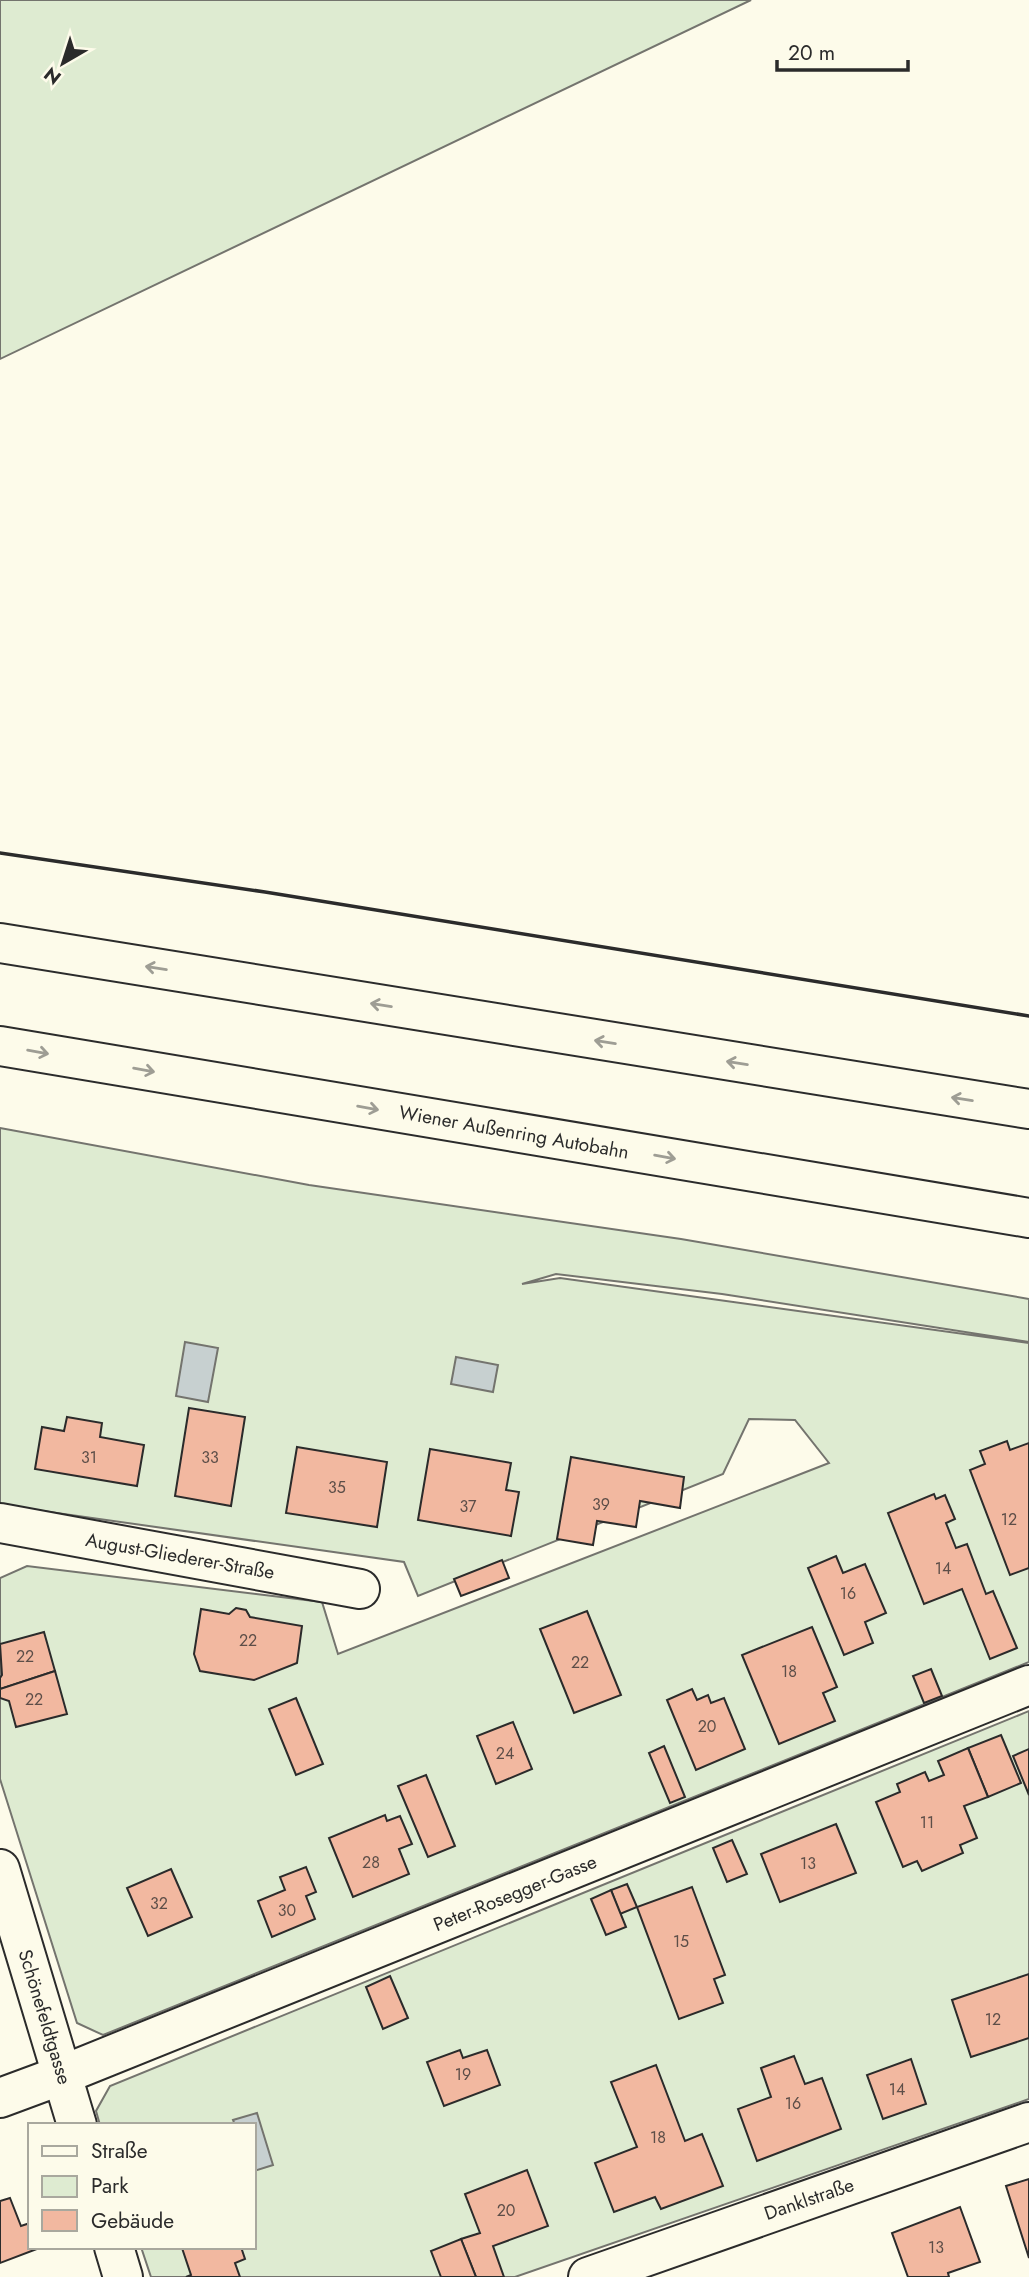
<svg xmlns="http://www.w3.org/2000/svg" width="1029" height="2277" font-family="Jost,sans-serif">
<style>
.green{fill:#deebd1;stroke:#74746e;stroke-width:2}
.water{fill:#c7d0d0;stroke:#74746e;stroke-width:2}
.building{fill:#f2b8a0;stroke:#2b2b2b;stroke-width:2}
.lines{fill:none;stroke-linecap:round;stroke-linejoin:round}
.street-casing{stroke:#2b2b2b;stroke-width:42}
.highway-casing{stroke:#2b2b2b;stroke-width:42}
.street{stroke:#fdfbea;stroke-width:38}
.highway{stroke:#fdfbea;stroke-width:38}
.wall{stroke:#2b2b2b;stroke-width:3.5}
.oneway{stroke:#9e9d94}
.labels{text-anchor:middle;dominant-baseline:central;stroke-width:5;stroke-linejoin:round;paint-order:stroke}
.number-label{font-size:16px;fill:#5d4e48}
.street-label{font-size:19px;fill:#2b2b2b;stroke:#fdfbea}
</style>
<rect width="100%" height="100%" fill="#fdfbea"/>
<g class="green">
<path d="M0 0H751L0 359Z"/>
<path d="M0 1128 309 1185 681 1239 1029 1299V1342L722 1294 556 1274 522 1284 560 1278 1029 1343V1662L103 2035 77 2023 0 1779V1578L27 1566 322 1602 338 1654 829 1463 795 1420 749 1419 723 1474 418 1596 404 1562 0 1505Z"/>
<path d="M1029 1711V2099L515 2277H151L141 2247H254V2125H100L96 2111 110 2086Z"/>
</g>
<g class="water">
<path d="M185 1342 218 1348 208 1402 176 1396Z"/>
<path d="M456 1357 498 1365 493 1392 451 1384Z"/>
<path d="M257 2113 273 2165 254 2171V2125H235L233 2120Z"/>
</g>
<g class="building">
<path d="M189 1408 245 1417 231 1506 175 1496Z"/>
<path d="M67 1417 102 1423 100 1437 144 1445 137 1486 35 1469 42 1427 64 1431Z"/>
<path d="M1007 1441 1010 1450 1029 1443V1568L1010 1575 970 1470 985 1464 980 1451Z"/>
<path d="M297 1447 387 1462 377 1527 286 1513Z"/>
<path d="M430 1449 511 1463 506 1490 519 1492 511 1536 418 1520Z"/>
<path d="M571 1457 684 1477 680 1508 640 1501 636 1527 597 1521 593 1545 557 1539Z"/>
<path d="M934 1494 936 1499 945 1495 955 1519 946 1523 956 1548 967 1544 986 1594 993 1591 1017 1648 990 1659 962 1589 924 1604 888 1513Z"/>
<path d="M836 1556 843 1573 865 1564 886 1613 865 1622 873 1643 844 1655 808 1568Z"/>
<path d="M502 1560 509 1578 461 1596 454 1579Z"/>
<path d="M236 1608 246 1610 250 1617 302 1626 297 1663 254 1680 200 1671 194 1654 201 1609 229 1614Z"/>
<path d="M587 1611 621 1695 574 1713 540 1629Z"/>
<path d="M812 1627 837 1687 823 1693 835 1721 779 1744 742 1655Z"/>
<path d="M44 1632 55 1671 0 1689V1678L2 1675 0 1644Z"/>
<path d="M931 1669 942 1696 924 1703 913 1676Z"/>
<path d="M55 1671 67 1714 16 1727 9 1701 0 1698V1689Z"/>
<path d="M692 1689 697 1700 708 1695 711 1703 724 1698 745 1749 696 1770 667 1700Z"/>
<path d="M296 1698 323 1764 296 1775 269 1709Z"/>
<path d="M513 1722 532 1769 496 1784 477 1736Z"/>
<path d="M1001 1735 1021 1783 988 1797 968 1748Z"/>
<path d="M664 1746 685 1797 670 1803 649 1753Z"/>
<path d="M968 1748 988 1797 964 1806 977 1838 960 1845 963 1853 922 1871 917 1861 903 1867 876 1802 900 1792 897 1784 925 1772 929 1781 944 1775 938 1761Z"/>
<path d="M1029 1749V1795L1013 1756Z"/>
<path d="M426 1775 455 1846 428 1857 398 1786Z"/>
<path d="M385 1815 387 1821 400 1816 412 1844 399 1849 409 1874 353 1897 329 1838Z"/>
<path d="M836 1824 856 1873 780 1902 761 1854Z"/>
<path d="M732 1840 747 1874 727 1882 713 1848Z"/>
<path d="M306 1867 316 1892 306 1896 315 1919 272 1937 258 1901 285 1890 280 1877Z"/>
<path d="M171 1869 192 1917 148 1936 127 1888Z"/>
<path d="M627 1884 637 1907 620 1914 611 1890Z"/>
<path d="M692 1887 725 1975 714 1979 723 2003 679 2019 637 1907Z"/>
<path d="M611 1890 626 1927 606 1935 591 1899Z"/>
<path d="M1029 1974V2038L971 2057 952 2000Z"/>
<path d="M390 1976 408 2018 383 2029 366 1987Z"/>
<path d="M460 2050 463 2058 487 2050 500 2085 444 2106 427 2062Z"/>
<path d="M794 2056 805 2084 822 2078 841 2129 757 2161 738 2109 771 2097 761 2068Z"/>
<path d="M911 2059 926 2104 883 2119 867 2075Z"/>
<path d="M656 2065 685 2141 702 2134 723 2186 661 2209 655 2197 614 2212 595 2163 637 2147 611 2082Z"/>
<path d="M527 2170 548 2226 493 2246 504 2277H476L461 2239 480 2233 465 2194Z"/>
<path d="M1029 2179V2258L1006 2186Z"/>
<path d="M10 2198 21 2226 30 2223V2247H42L0 2263V2201Z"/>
<path d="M960 2207 980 2262 948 2273 949 2277H908L892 2233Z"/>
<path d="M461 2239 476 2277H441L431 2251Z"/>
<path d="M241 2247 245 2259 235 2263 240 2277H186L191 2275 182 2248Z"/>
</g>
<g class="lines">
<defs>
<g id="street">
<path d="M0 1523 360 1589"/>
<path d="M0 1869 77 2125"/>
<path d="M0 2098 62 2075 1029 1685"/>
<path d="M114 2247 123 2277"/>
<path d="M588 2277 1029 2122"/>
</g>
<g id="highway">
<path d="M0 943 1029 1109"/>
<path d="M0 1046 1029 1218"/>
</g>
</defs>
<use href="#street" class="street-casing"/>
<use href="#highway" class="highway-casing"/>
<use href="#street" class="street"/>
<use href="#highway" class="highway"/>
<path class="wall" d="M0 853 265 892 1029 1016"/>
</g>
<defs><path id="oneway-shaft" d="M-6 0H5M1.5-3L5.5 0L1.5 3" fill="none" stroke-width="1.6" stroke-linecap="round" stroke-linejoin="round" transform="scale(1.75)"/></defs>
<g class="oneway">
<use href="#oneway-shaft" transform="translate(156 968) rotate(-171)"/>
<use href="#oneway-shaft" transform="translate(381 1005) rotate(-171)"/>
<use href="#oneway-shaft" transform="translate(605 1042) rotate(-171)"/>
<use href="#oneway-shaft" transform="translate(38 1052) rotate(10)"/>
<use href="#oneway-shaft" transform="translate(737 1063) rotate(-171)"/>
<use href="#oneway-shaft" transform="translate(144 1070) rotate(10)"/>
<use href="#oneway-shaft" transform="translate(962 1099) rotate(-171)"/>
<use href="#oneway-shaft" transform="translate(368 1108) rotate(10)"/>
<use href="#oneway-shaft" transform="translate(665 1157) rotate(10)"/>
</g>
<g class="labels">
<g class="number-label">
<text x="89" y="1457">31</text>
<text x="210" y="1457">33</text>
<text x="337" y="1487">35</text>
<text x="601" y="1504">39</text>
<text x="468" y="1506">37</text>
<text x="1009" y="1519">12</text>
<text x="943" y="1568">14</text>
<text x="848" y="1593">16</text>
<text x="248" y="1640">22</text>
<text x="25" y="1656">22</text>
<text x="580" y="1662">22</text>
<text x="789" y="1671">18</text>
<text x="34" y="1699">22</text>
<text x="707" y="1726">20</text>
<text x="505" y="1753">24</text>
<text x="927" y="1822">11</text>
<text x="371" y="1862">28</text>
<text x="808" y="1863">13</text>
<text x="159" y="1903">32</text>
<text x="287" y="1910">30</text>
<text x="681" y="1941">15</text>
<text x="993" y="2019">12</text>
<text x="463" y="2074">19</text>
<text x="897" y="2089">14</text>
<text x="793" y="2103">16</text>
<text x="658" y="2137">18</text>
<text x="506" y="2210">20</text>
<text x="936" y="2247">13</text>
</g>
<g class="street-label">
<text transform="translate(514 1132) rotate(10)">Wiener Außenring Autobahn</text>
<text transform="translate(180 1556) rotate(10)">August-Gliederer-Straße</text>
<text transform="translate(515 1893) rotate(-22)">Peter-Rosegger-Gasse</text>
<text transform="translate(45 2017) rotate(73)">Schönefeldtgasse</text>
<text transform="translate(809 2199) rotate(-19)">Danklstraße</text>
</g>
</g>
<rect x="28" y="2123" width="228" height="126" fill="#fdfbea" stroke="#a9a89e" stroke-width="2"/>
<rect x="42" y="2146" width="35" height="10" fill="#fdfbea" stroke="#a9a89e" stroke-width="2"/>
<text x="91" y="2158" font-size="21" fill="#2b2b2b">Straße</text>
<rect x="42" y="2176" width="35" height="21" fill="#deebd1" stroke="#a9a89e" stroke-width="2"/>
<text x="91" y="2193" font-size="21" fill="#2b2b2b">Park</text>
<rect x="42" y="2210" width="35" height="21" fill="#f2b8a0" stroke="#a9a89e" stroke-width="2"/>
<text x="91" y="2228" font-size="21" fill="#2b2b2b">Gebäude</text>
<g transform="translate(63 63) rotate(219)" stroke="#fdfbea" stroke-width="5" paint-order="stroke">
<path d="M0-5L12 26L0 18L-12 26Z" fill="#2b2b2b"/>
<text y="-10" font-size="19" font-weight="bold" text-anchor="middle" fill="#2b2b2b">N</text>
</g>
<path d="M777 60v10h131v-10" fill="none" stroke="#2b2b2b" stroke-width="3.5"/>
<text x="788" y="60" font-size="21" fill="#2b2b2b" stroke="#fdfbea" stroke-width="5" paint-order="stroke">20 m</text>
</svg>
